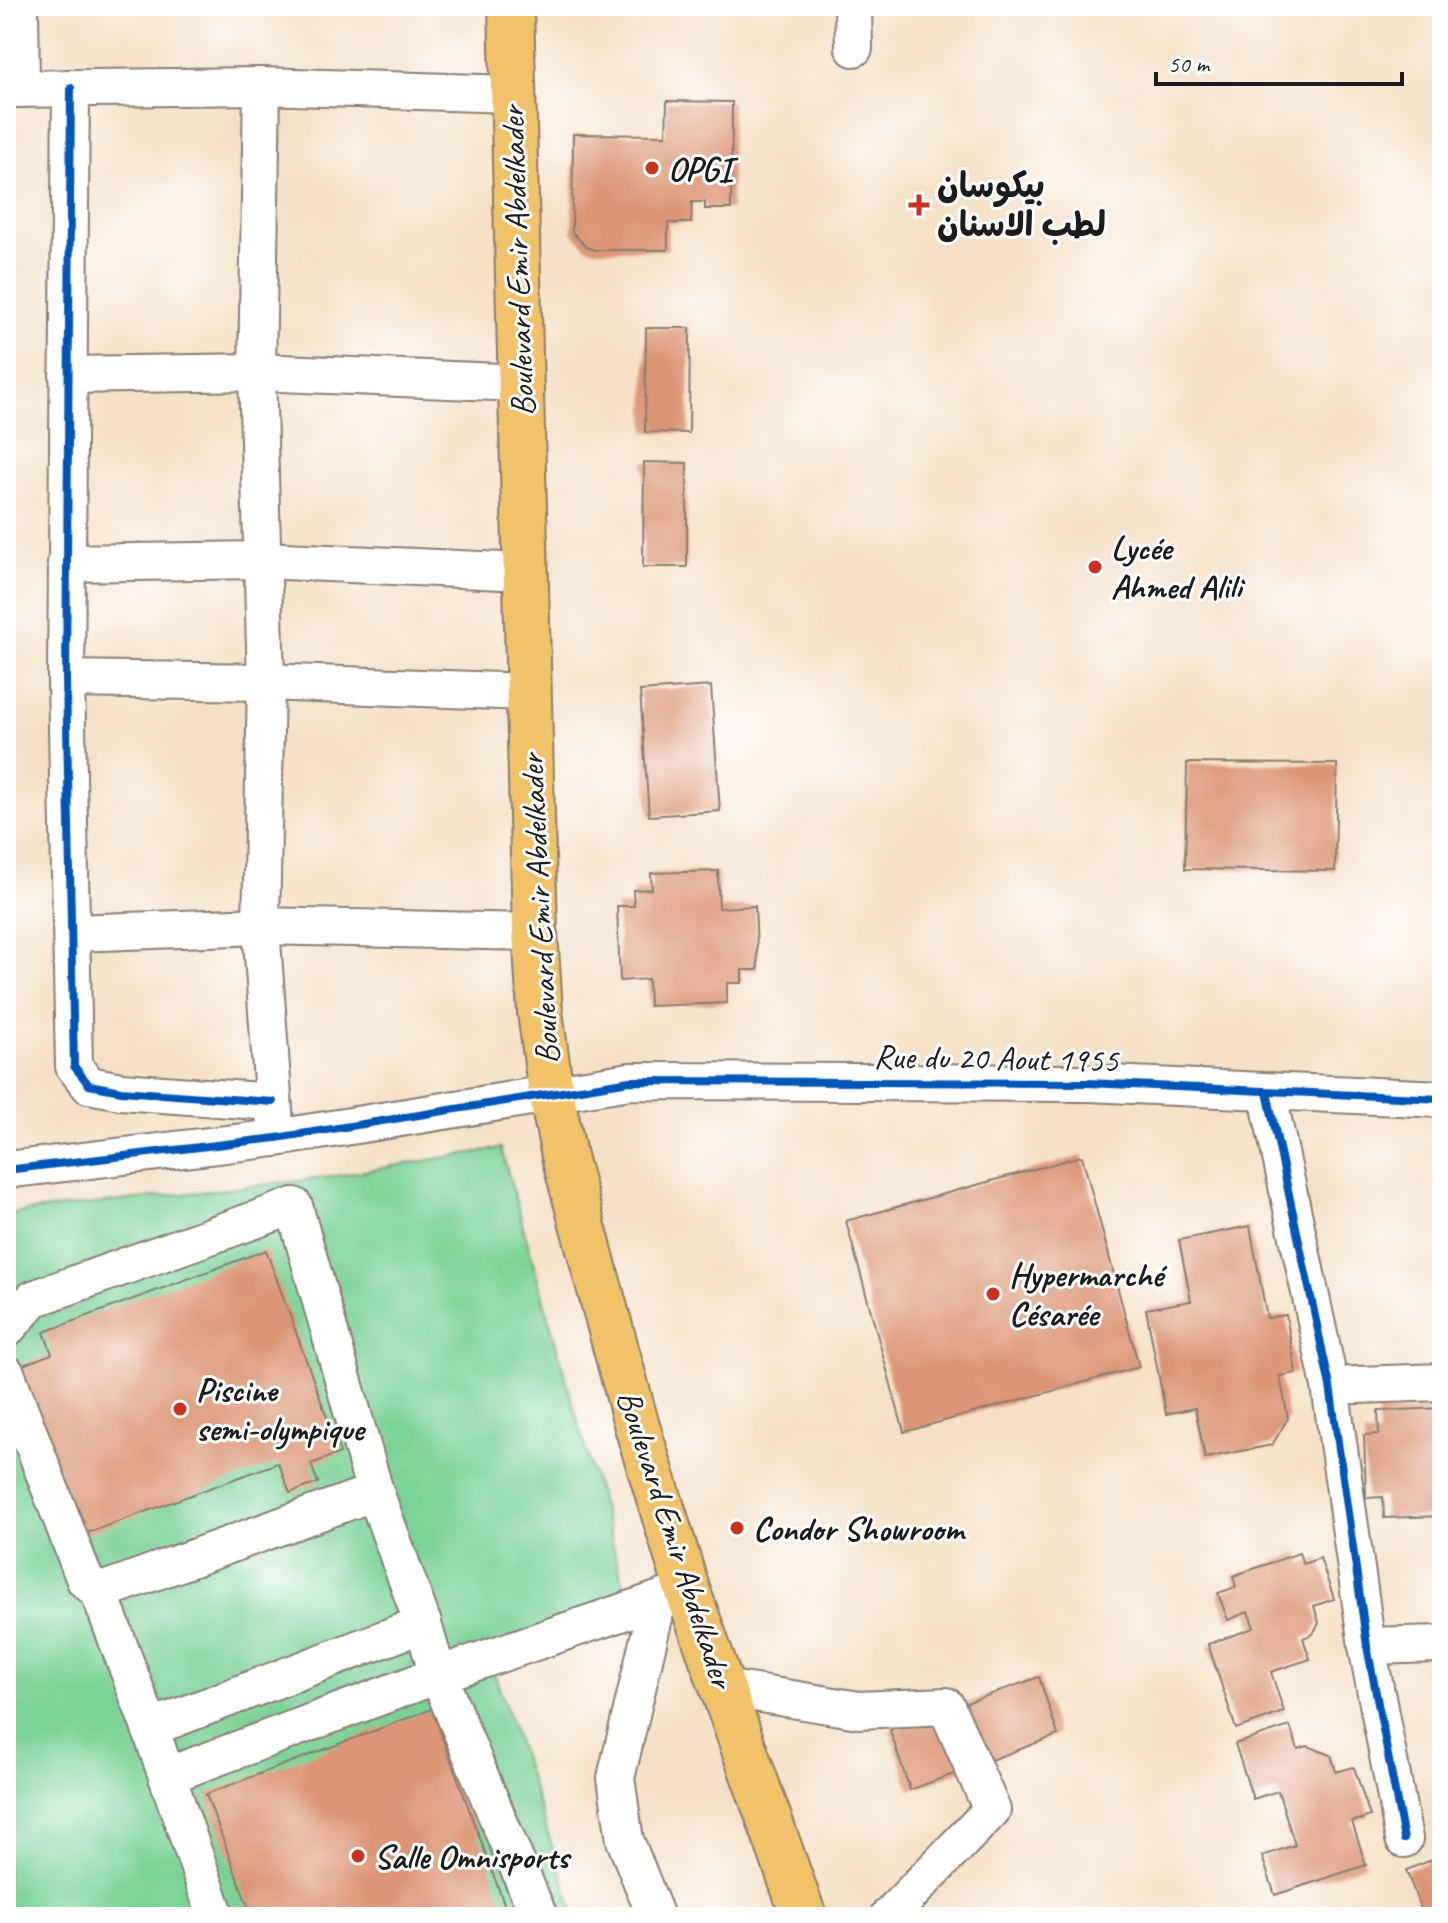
<svg xmlns="http://www.w3.org/2000/svg" width="1448" height="1923" font-family="Caveat,'Playpen Sans Arabic',sans-serif">
<style>
.green{fill:#7ad296;stroke:#4b7759;stroke-width:2}
.building{fill:#dc9574}
.lines{fill:none;stroke-linecap:round;stroke-linejoin:round}
.minor-casing{stroke:#887e72;stroke-width:40}
.major-casing{stroke:#887e72;stroke-width:48}
.minor{stroke:#fff;stroke-width:36}
.major{stroke:#f2c26a;stroke-width:44}
.cycleway-casing{stroke:#fff;stroke-width:13}
.cycleway{stroke:#0057b8;stroke-width:8}
.poi-dot{fill:#c8321e;stroke:#fff;stroke-width:3}
.labels{text-anchor:middle;dominant-baseline:central;stroke-width:6;stroke-linejoin:round;paint-order:stroke}
.poi-label{font-size:34px;font-weight:bold;fill:#1c1c1c;stroke:#fff;text-anchor:start}
.street-label{font-size:34px;fill:#1c1c1c;stroke:#fff}
</style>
<rect width="100%" height="100%" fill="#fff"/>
<filter id="ink" filterUnits="userSpaceOnUse"><feTurbulence type="fractalNoise" baseFrequency=".0125" numOctaves="2"/><feDisplacementMap in="SourceGraphic" scale="16" xChannelSelector="R" yChannelSelector="G"/><feConvolveMatrix kernelMatrix="1 2 1 2 8 2 1 2 1" color-interpolation-filters="sRGB"/></filter>
<filter id="wash" filterUnits="userSpaceOnUse"><feTurbulence type="fractalNoise" baseFrequency=".006" numOctaves="4" result="noise"/><feDisplacementMap in="SourceGraphic" scale="32" xChannelSelector="R" yChannelSelector="G"/><feGaussianBlur stdDeviation="1.8" result="paint"/><feColorMatrix in="noise" values="0 0 0 0 0 0 0 0 0 0 0 0 0 0 0 0 0 1.4 0 .05"/><feComposite in="paint" operator="in"/></filter>
<g filter="url(#wash)">
<rect width="100%" height="100%" fill="#f5e1c7"/>
<path class="green" d="M501 1148 626 1592 494 1672 576 1917H6V1214L323 1178Z"/>
<g id="blocks">
<g class="building">
<path d="M667 101 732 102 731 209H705V202H692L691 223H668V250H595L586 247 572 232 573 134 666 135Z"/>
<path d="M646 328H690L689 433 645 432Z"/>
<path d="M644 462 687 463V567H643Z"/>
<path d="M711 686 720 811 649 816 640 691Z"/>
<path d="M1187 763 1337 764 1335 871 1185 869Z"/>
<path d="M718 871 719 908 755 906 758 970H742V983H727V1003L649 1006 648 979 620 981 617 906H634L633 890 652 889 651 873Z"/>
<path d="M1082 1156 1139 1367 904 1432 846 1221Z"/>
<path d="M1250 1226 1267 1318 1286 1315 1296 1373 1280 1376 1288 1418 1272 1445 1205 1458 1195 1408 1166 1414 1146 1309 1191 1301 1179 1240Z"/>
<path d="M266 1250 340 1453 311 1464 318 1483 290 1493 278 1463 82 1535 20 1366 52 1354 44 1332Z"/>
<path d="M1442 1408V1516L1384 1518 1383 1497 1366 1498 1364 1435 1379 1434 1378 1411Z"/>
<path d="M1299 1553 1303 1564 1320 1558 1334 1599 1314 1606 1319 1623 1313 1634 1303 1638 1310 1659 1271 1672 1284 1712 1236 1729 1208 1644 1254 1628 1248 1612 1228 1620 1218 1593 1236 1587 1233 1576Z"/>
<path d="M1039 1677 1058 1735 910 1790 890 1730Z"/>
<path d="M432 1709 509 1917H252L206 1794Z"/>
<path d="M1290 1726 1298 1749 1308 1746 1331 1755 1336 1772 1354 1767 1370 1816 1352 1822 1366 1865 1275 1895 1262 1856 1295 1845 1278 1791 1253 1799 1235 1744Z"/>
<path d="M1442 1856V1917H1424L1406 1870Z"/>
</g>
</g>
</g>
<g filter="url(#ink)">
<use href="#blocks" fill-opacity="0" stroke="#887e72" stroke-width="2"/>
<g class="lines">
<defs>
<g id="minor">
<path d="M20 6 21 89"/>
<path d="M853 6 854 48"/>
<path d="M262 86 257 372 266 682 261 926 275 1124"/>
<path d="M71 88 66 679 74 1066 89 1085 121 1091 273 1102"/>
<path d="M6 89 262 86 512 94"/>
<path d="M68 375 257 372 522 383"/>
<path d="M66 563 262 560 525 572"/>
<path d="M66 679 266 682 528 692"/>
<path d="M73 933 261 926 535 932"/>
<path d="M1267 1092 1330 1386 1367 1646 1404 1839"/>
<path d="M6 1170 276 1138 630 1081 1088 1083 1442 1099"/>
<path d="M6 1330 33 1299 294 1206 375 1492 423 1624"/>
<path d="M6 1373 85 1580 99 1592 150 1728"/>
<path d="M1330 1386 1442 1382"/>
<path d="M99 1592 375 1492"/>
<path d="M1367 1646 1442 1644"/>
<path d="M724 1688 859 1710 946 1706 992 1810 888 1917"/>
<path d="M167 1776 216 1917"/>
<path d="M539 1917 438 1675 423 1624 150 1728 167 1776 438 1675 658 1600"/>
<path d="M656 1917 625 1840 616 1778 658 1600 674 1594"/>
</g>
<path id="major" d="M511 6 535 932 540 1012 551 1093 565 1160 636 1423 687 1589 804 1917"/>
</defs>
<use href="#minor" class="minor-casing"/>
<use href="#major" class="major-casing"/>
<use href="#minor" class="minor"/>
<use href="#major" class="major"/>
<defs>
<g id="cycleway">
<path d="M71 88 66 679 74 1066 89 1085 121 1091 273 1102"/>
<path d="M1267 1092 1330 1386 1367 1646 1404 1839"/>
<path d="M6 1170 276 1138 630 1081 1088 1083 1442 1099"/>
</g>
</defs>
<use href="#cycleway" class="cycleway-casing"/>
<use href="#cycleway" class="cycleway"/>
</g>
</g>
<g class="poi-dot">
<circle cx="652" cy="168" r="8"/>
<path d="M915 193h8v8h8v8h-8v8h-8v-8h-8v-8h8z"/>
<circle cx="1095" cy="567" r="8"/>
<circle cx="993" cy="1294" r="8"/>
<circle cx="180" cy="1409" r="8"/>
<circle cx="737" cy="1528" r="8"/>
<circle cx="358" cy="1856" r="8"/>
</g>
<g class="labels">
<g class="poi-label">
<text x="668" y="168">OPGI</text>
<text x="937" y="185">بيكوسان<tspan x="937" dy="39">لطب الاسنان</tspan></text>
<text x="1111" y="547">Lycée<tspan x="1111" dy="39">Ahmed Alili</tspan></text>
<text x="1009" y="1274">Hypermarché<tspan x="1009" dy="39">Césarée</tspan></text>
<text x="196" y="1389">Piscine<tspan x="196" dy="39">semi-olympique</tspan></text>
<text x="753" y="1528">Condor Showroom</text>
<text x="374" y="1856">Salle Omnisports</text>
</g>
<g class="street-label">
<text transform="translate(517 261) rotate(-92)">Boulevard Emir Abdelkader</text>
<text transform="translate(539 909) rotate(-93)">Boulevard Emir Abdelkader</text>
<text transform="translate(996 1058) rotate(1)">Rue du 20 Aout 1955</text>
<text transform="translate(676 1539) rotate(72)">Boulevard Emir Abdelkader</text>
</g>
</g>
<rect width="1448" height="1923" fill="none" stroke="#fff" stroke-width="32"/>
<path d="M1156 72v12h246v-12" fill="none" stroke="#1c1c1c" stroke-width="4"/>
<text x="1168" y="72" font-size="24" fill="#1c1c1c" stroke="#ffffff" stroke-width="6" paint-order="stroke">50 m</text>
</svg>
